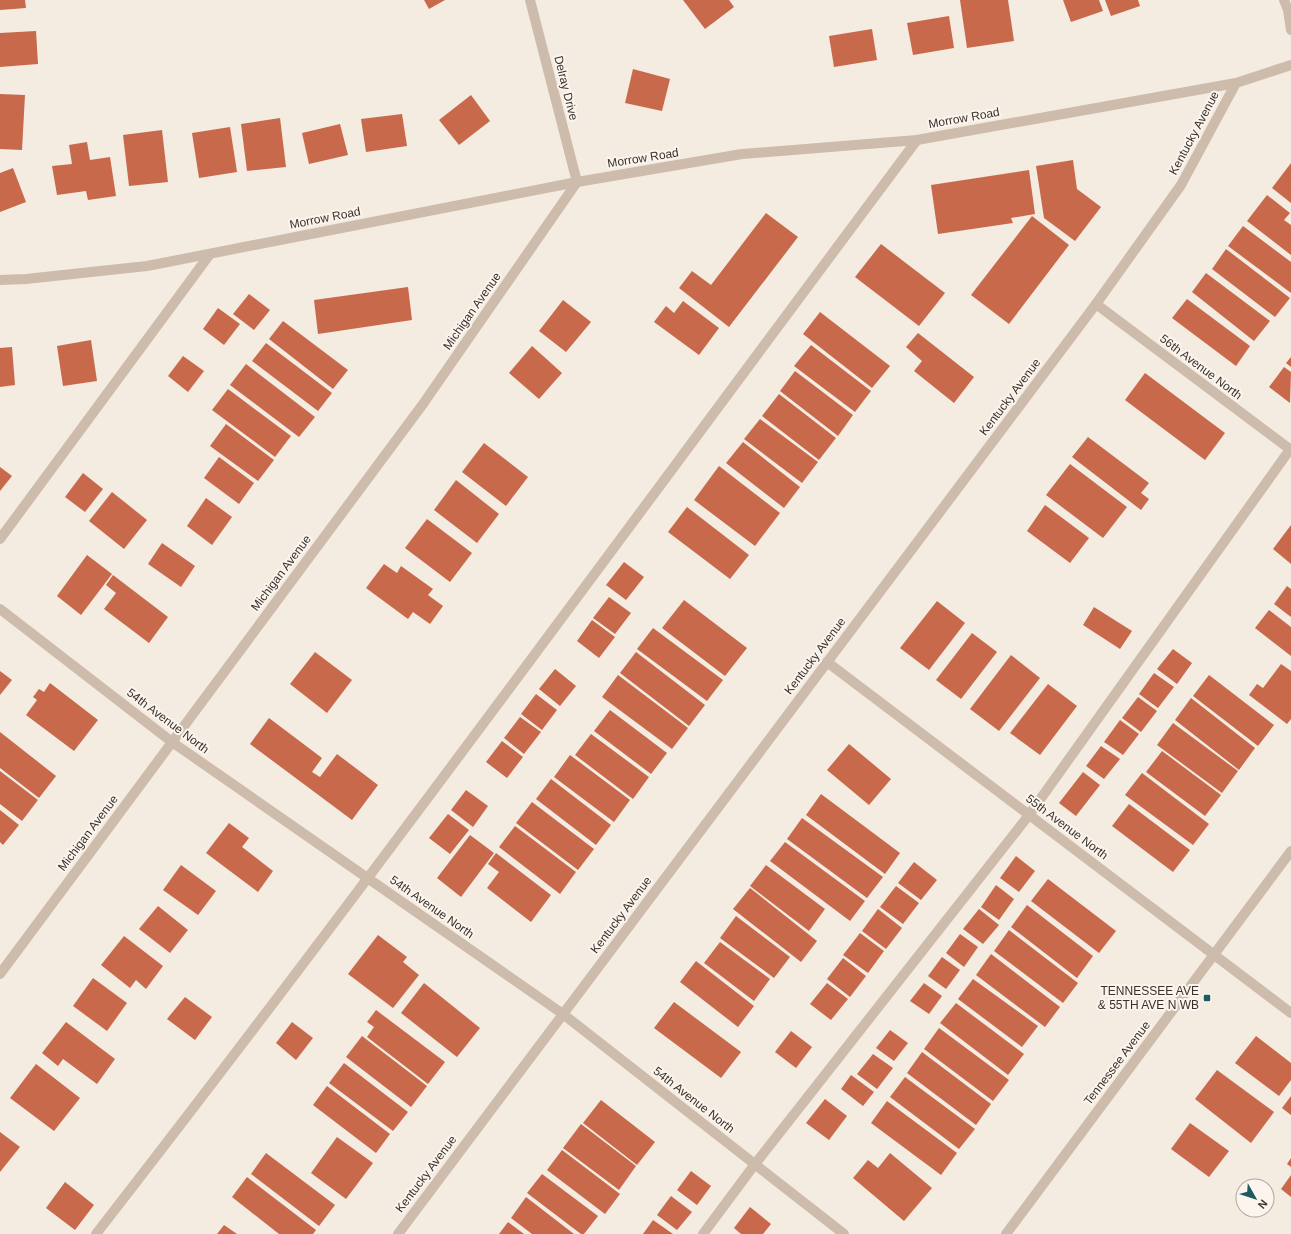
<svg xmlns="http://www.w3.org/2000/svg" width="1291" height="1234" font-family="Helvetica,sans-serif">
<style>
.building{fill:#c8694b}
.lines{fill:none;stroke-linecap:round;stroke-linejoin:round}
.minor{stroke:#cdbbac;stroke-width:10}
.poi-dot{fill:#1f5a5e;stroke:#fbf5ee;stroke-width:1.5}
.labels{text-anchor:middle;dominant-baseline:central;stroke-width:4;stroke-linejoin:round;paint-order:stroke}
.street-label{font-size:12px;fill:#3b302b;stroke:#fbf5ee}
.poi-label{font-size:12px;fill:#3b302b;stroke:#fbf5ee;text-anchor:end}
</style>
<rect width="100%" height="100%" fill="#f4ebe1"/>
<g class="building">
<path d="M0 0H25L26 8 0 10Z"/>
<path d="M424 0H445L429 9Z"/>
<path d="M683 0H729L734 7 705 29Z"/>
<path d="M960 0H1008L1014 41 967 48Z"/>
<path d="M1063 0H1099L1103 11 1071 22Z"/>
<path d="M1105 0H1138L1140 6 1111 16Z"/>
<path d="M949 16 954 48 913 55 907 23Z"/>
<path d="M872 29 877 60 834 67 829 36Z"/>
<path d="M36 31 38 64 0 67V33Z"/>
<path d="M633 69 670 79 662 111 625 103Z"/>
<path d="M0 94 25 95 22 150 0 149Z"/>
<path d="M471 95 490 121 459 145 439 120Z"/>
<path d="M402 114 407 146 366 152 361 119Z"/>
<path d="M280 118 286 167 247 171 241 124Z"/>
<path d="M340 124 348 155 309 164 302 133Z"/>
<path d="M230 127 237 172 199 178 192 133Z"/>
<path d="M162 130 168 182 129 186 123 135Z"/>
<path d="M87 142 90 160 110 157 116 196 88 200 86 191 57 195 52 166 72 164 69 145Z"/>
<path d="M1073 160 1077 189 1101 207 1075 241 1044 218 1036 166Z"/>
<path d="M1291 163V203L1272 188Z"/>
<path d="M13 168 26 202 0 212V173Z"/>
<path d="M1029 170 1035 214 1011 218 1013 223 938 234 931 185Z"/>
<path d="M1267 195 1290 213 1284 220 1291 225V255L1247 221Z"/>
<path d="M766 213 798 237 729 327 679 288 692 271 711 285Z"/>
<path d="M1032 216 1069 245 1009 324 971 295Z"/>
<path d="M1243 226 1291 262V293L1228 246Z"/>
<path d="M881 244 945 293 919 326 855 277Z"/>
<path d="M1226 249 1290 298 1275 317 1212 269Z"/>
<path d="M1206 273 1270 321 1254 341 1192 292Z"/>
<path d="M408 287 412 320 318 334 314 300Z"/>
<path d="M249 294 270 310 254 330 233 314Z"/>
<path d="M1187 299 1250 346 1236 366 1172 318Z"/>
<path d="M563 300 591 322 566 352 539 331Z"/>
<path d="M683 301 719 328 699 355 654 322 666 306 674 313Z"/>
<path d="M218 308 240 324 224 345 203 329Z"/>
<path d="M820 312 890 366 872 388 803 334Z"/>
<path d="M283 321 348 370 333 389 269 339Z"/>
<path d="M918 333 974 377 954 403 914 371 922 361 906 347Z"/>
<path d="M91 340 97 381 63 386 57 346Z"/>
<path d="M266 343 332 393 318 411 252 361Z"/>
<path d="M811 345 871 391 855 412 794 366Z"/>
<path d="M532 346 562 373 539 399 509 373Z"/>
<path d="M12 347 15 385 0 387V348Z"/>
<path d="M183 356 204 371 188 392 168 376Z"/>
<path d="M1291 357V367L1286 363Z"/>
<path d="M246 364 315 417 299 437 230 385Z"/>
<path d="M1284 367 1291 372 1290 403 1269 387Z"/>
<path d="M795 371 853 415 838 436 780 391Z"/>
<path d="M1145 373 1225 433 1205 460 1125 400Z"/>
<path d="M228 389 291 436 275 457 212 410Z"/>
<path d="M779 394 836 438 819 460 762 416Z"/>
<path d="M760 419 818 462 802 483 744 439Z"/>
<path d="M226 424 274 460 258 481 210 446Z"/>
<path d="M1088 437 1149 483 1141 493 1149 499 1141 510 1072 457Z"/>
<path d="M743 442 800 487 784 508 726 463Z"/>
<path d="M484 443 528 477 506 506 462 472Z"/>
<path d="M219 457 254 483 239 504 204 478Z"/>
<path d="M1070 464 1127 507 1103 538 1046 495Z"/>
<path d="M719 466 780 513 755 546 694 500Z"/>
<path d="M0 467 12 476 0 491Z"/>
<path d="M83 473 103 489 85 512 65 497Z"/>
<path d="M456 480 499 514 477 543 434 510Z"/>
<path d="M112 492 147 520 124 549 89 521Z"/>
<path d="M206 498 232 517 212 545 187 526Z"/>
<path d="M1045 505 1089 538 1070 563 1027 531Z"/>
<path d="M687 507 749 555 730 579 668 532Z"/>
<path d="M427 519 472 553 450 582 405 548Z"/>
<path d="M1291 525V564L1273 549Z"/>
<path d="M162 543 195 566 181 587 148 564Z"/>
<path d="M87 555 112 574 81 615 57 596Z"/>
<path d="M624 562 644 577 626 600 606 585Z"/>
<path d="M384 564 397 573 401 566 433 589 428 595 443 606 430 624 413 612 408 619 366 588Z"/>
<path d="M113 575 168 617 149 643 104 609 116 593 106 585Z"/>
<path d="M1287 586 1291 589V617L1274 604Z"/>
<path d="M609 597 631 613 615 634 593 618Z"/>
<path d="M684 600 747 648 725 676 662 628Z"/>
<path d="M937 601 965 623 929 670 900 648Z"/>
<path d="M1094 607 1132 631 1120 649 1083 625Z"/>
<path d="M1269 610 1291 627V656L1255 628Z"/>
<path d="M592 620 615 637 599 658 577 641Z"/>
<path d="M653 628 723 680 707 701 637 649Z"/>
<path d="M972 633 997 652 961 699 936 680Z"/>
<path d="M1173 649 1192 663 1177 684 1157 669Z"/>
<path d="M315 652 352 680 327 713 290 684Z"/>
<path d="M636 652 705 705 689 726 620 673Z"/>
<path d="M1011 655 1040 678 999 731 970 709Z"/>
<path d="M1281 664 1291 671V719L1287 724 1249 695 1257 684 1263 688Z"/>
<path d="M555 669 576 686 560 706 539 689Z"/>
<path d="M0 671 12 680 0 695Z"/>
<path d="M1154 673 1174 687 1158 708 1139 694Z"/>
<path d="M618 675 688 728 672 749 602 697Z"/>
<path d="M1209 675 1274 725 1258 746 1193 696Z"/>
<path d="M50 683 98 720 74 751 26 715 37 700 33 697 39 689 44 692Z"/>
<path d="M1048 684 1077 706 1040 755 1010 733Z"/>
<path d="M536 694 557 710 542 730 521 714Z"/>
<path d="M1138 697 1157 711 1141 732 1122 718Z"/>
<path d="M1191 698 1255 748 1239 770 1175 720Z"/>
<path d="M610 710 667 753 651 774 594 731Z"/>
<path d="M520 717 541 732 524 754 504 738Z"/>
<path d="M269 718 322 758 312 772 320 777 337 754 378 785 352 820 250 744Z"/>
<path d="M1120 720 1139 734 1123 755 1104 742Z"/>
<path d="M1173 723 1238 771 1222 793 1157 745Z"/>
<path d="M0 732 56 776 39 798 0 768Z"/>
<path d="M591 734 649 777 633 799 575 755Z"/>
<path d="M502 741 523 757 507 778 486 762Z"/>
<path d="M849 744 891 779 869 805 827 770Z"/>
<path d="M1101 746 1120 759 1104 779 1086 766Z"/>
<path d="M1162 751 1221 795 1205 816 1146 772Z"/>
<path d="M570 755 630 800 614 822 554 777Z"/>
<path d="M0 771 38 800 22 821 0 804Z"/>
<path d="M1083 772 1100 785 1076 816 1059 803Z"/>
<path d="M1142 773 1209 824 1193 845 1125 795Z"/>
<path d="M551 779 611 825 596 845 536 799Z"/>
<path d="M466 790 488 806 473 827 451 810Z"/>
<path d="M821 794 900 853 885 874 806 815Z"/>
<path d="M532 802 594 849 578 870 516 823Z"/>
<path d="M1129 804 1190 850 1173 872 1112 826Z"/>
<path d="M0 810 19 825 3 845 0 842Z"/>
<path d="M448 814 469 830 450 854 429 838Z"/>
<path d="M802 818 883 877 867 898 787 839Z"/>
<path d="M229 823 249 838 242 847 273 871 258 892 206 853Z"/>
<path d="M515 826 576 872 560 894 499 847Z"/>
<path d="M470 835 494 853 461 897 437 878Z"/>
<path d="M785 842 865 901 850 921 770 861Z"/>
<path d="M496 853 551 895 531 922 487 888 499 872 488 864Z"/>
<path d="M1016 856 1035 871 1019 892 1000 878Z"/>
<path d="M914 862 937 880 921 900 898 883Z"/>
<path d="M181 865 216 891 198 915 163 890Z"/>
<path d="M766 865 825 909 809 931 750 886Z"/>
<path d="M1048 879 1116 931 1099 953 1031 901Z"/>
<path d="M996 885 1014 899 999 920 981 907Z"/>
<path d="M896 886 919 903 903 924 880 907Z"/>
<path d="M750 888 817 941 801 962 733 909Z"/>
<path d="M1027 905 1093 956 1077 978 1011 927Z"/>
<path d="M158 906 188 930 170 953 139 929Z"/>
<path d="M878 909 902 928 886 949 862 931Z"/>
<path d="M979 909 999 925 983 944 963 929Z"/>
<path d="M736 916 790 957 774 978 720 938Z"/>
<path d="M1009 930 1078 983 1063 1003 994 951Z"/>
<path d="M860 933 884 951 868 973 843 955Z"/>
<path d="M960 934 978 947 964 967 946 953Z"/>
<path d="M378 935 407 957 403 962 419 975 393 1008 348 974Z"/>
<path d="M124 936 163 966 146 989 136 980 130 988 101 965Z"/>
<path d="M720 942 770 979 754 1001 704 963Z"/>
<path d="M991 954 1060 1007 1045 1027 976 975Z"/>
<path d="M942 957 960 970 946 989 928 976Z"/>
<path d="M843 958 866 976 850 997 827 979Z"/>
<path d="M696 961 754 1006 738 1027 680 982Z"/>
<path d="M93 978 127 1003 107 1031 73 1006Z"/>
<path d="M973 979 1038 1026 1022 1047 958 999Z"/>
<path d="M424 983 480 1028 457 1057 401 1013Z"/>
<path d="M827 983 848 999 831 1020 810 1004Z"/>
<path d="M924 983 942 996 929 1014 910 1001Z"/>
<path d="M185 997 212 1017 195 1040 167 1019Z"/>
<path d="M674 1002 741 1052 721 1078 654 1028Z"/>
<path d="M956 1003 1024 1054 1008 1075 940 1023Z"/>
<path d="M376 1010 445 1062 428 1084 367 1037 374 1027 367 1022Z"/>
<path d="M66 1022 115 1059 97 1084 63 1059 58 1066 42 1053Z"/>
<path d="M292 1022 313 1038 296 1060 276 1043Z"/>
<path d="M939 1028 1009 1080 993 1101 924 1049Z"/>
<path d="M890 1030 908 1043 894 1061 876 1048Z"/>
<path d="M791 1031 812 1047 796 1068 775 1052Z"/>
<path d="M362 1036 427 1086 411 1107 346 1057Z"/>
<path d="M1256 1036 1291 1063V1080L1279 1096 1235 1063Z"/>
<path d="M922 1052 991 1104 976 1125 907 1073Z"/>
<path d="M873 1054 893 1068 877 1089 857 1074Z"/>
<path d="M344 1063 408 1112 393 1131 329 1083Z"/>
<path d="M36 1064 80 1098 54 1131 10 1098Z"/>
<path d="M1217 1070 1274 1112 1251 1143 1195 1099Z"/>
<path d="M851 1075 874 1092 863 1106 841 1089Z"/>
<path d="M905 1077 975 1129 959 1149 890 1097Z"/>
<path d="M327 1086 390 1134 376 1153 313 1105Z"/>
<path d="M1291 1096V1115L1282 1108Z"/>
<path d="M825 1099 847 1116 829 1140 806 1123Z"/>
<path d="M601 1100 655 1142 637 1165 583 1123Z"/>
<path d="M887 1101 957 1153 941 1175 871 1123Z"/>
<path d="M1190 1123 1229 1151 1209 1177 1171 1149Z"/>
<path d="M581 1124 636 1166 619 1190 563 1148Z"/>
<path d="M0 1132 20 1147 0 1172Z"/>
<path d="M337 1137 373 1163 346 1199 311 1173Z"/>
<path d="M562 1150 620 1194 605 1214 547 1170Z"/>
<path d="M266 1153 335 1205 319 1226 251 1174Z"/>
<path d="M890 1153 932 1188 904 1221 853 1178 868 1160 878 1168Z"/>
<path d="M1291 1158V1167L1287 1164Z"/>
<path d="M691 1171 711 1186 697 1205 677 1190Z"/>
<path d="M542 1174 598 1216 584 1234H581L527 1193Z"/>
<path d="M1291 1175V1197L1281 1189Z"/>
<path d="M247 1177 316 1230 313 1234H279L232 1197Z"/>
<path d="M65 1182 94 1205 75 1230 46 1208Z"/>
<path d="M671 1196 692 1212 677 1230 657 1215Z"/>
<path d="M526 1197 574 1234H532L511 1218Z"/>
<path d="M750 1207 771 1224 763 1234H741L734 1228Z"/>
<path d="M653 1220 673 1234H643Z"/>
<path d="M508 1222 524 1234H499Z"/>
<path d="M224 1225 237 1234H217Z"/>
</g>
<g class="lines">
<g class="minor">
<path d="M1284 0 1288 10 1291 30"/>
<path d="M0 280 26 279 147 266 577 182 742 154 917 140 1236 83 1291 65"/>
<path d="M1096 304 1291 450"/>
<path d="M0 539 210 254"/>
<path d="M0 609 172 742 563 1014 844 1234"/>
<path d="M827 662 1291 1013"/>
<path d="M0 974 423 404 577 182 530 0"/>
<path d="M96 1234C376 874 644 505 917 140"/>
<path d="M398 1234 1096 304 1181 185 1236 83"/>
<path d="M703 1234 755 1164 1029 815 1291 448"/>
<path d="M1006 1234 1291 851"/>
</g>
</g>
<rect class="poi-dot" x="1203" y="994" width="8" height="8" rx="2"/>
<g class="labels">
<g class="street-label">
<text transform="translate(566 88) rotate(76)">Delray Drive</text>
<text transform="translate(964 118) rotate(-10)">Morrow Road</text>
<text transform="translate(1194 133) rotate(-62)">Kentucky Avenue</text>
<text transform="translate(643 158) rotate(-9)">Morrow Road</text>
<text transform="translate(325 218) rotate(-11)">Morrow Road</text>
<text transform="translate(472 311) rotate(-55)">Michigan Avenue</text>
<text transform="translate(1201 367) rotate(37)">56th Avenue North</text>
<text transform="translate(1010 397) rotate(-53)">Kentucky Avenue</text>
<text transform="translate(281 573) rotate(-53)">Michigan Avenue</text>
<text transform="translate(815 656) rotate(-53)">Kentucky Avenue</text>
<text transform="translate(168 721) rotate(37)">54th Avenue North</text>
<text transform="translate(1067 827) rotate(37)">55th Avenue North</text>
<text transform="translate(88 833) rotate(-53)">Michigan Avenue</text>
<text transform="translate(432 907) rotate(35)">54th Avenue North</text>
<text transform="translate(621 915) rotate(-53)">Kentucky Avenue</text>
<text transform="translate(1117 1063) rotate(-53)">Tennessee Avenue</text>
<text transform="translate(694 1100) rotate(38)">54th Avenue North</text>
<text transform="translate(426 1174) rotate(-53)">Kentucky Avenue</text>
</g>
<g class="poi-label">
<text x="1199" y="991">TENNESSEE AVE<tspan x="1199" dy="14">&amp; 55TH AVE N WB</tspan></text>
</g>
</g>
<g transform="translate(1255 1198) rotate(129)"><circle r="19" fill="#fbf5ee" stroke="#aea6a0"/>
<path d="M0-3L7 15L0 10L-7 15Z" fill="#1f5a5e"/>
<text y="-6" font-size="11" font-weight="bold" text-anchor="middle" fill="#3b302b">N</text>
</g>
</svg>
